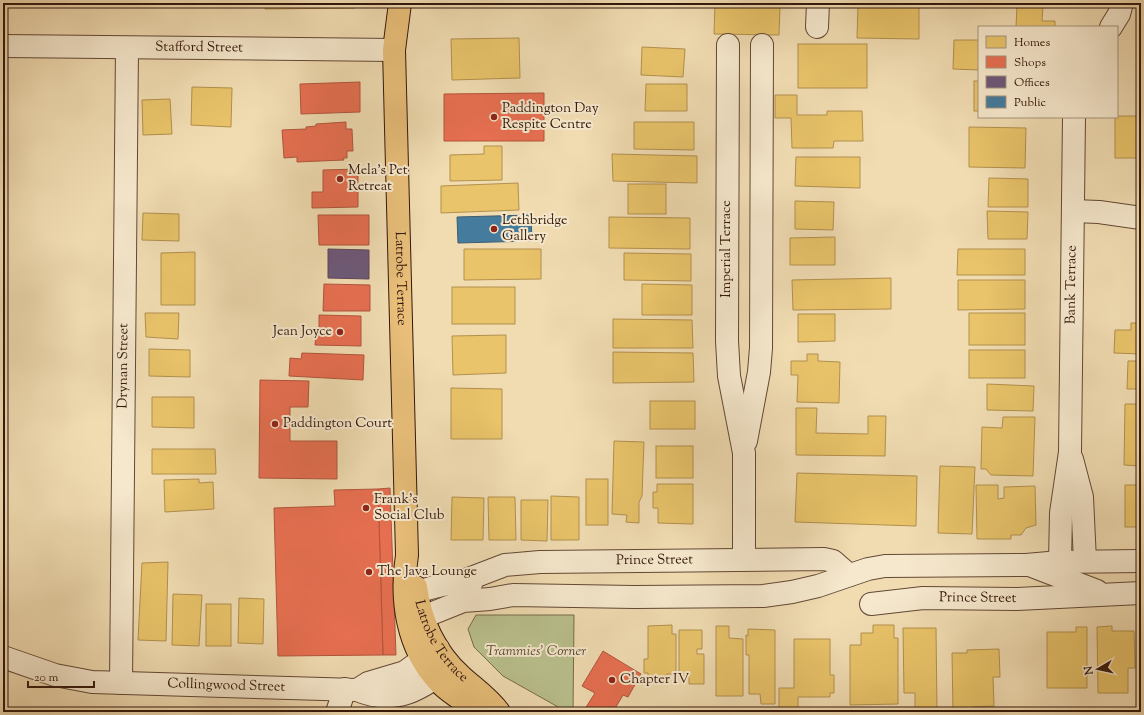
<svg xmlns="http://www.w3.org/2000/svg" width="1144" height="715" font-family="'Sorts Mill Goudy',serif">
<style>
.green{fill:#b9c08d;stroke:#766c4c}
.homes{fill:#e9c46a;stroke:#b2904e}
.shops{fill:#e76f51;stroke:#b1553c}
.offices{fill:#6d597a;stroke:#5c4559}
.public{fill:#457b9d;stroke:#405d71}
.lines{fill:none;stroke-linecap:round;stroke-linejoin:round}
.minor-casing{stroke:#624835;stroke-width:24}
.major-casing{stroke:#33170b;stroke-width:24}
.minor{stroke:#f6e8cd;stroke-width:22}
.major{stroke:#e8be79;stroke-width:22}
.poi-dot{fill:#8f2418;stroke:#f6e8cd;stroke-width:1.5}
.labels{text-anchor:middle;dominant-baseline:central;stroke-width:4;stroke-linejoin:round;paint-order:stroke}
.street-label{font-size:14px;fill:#33170b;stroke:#f6e8cd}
.poi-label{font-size:14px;fill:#33170b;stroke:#f6e8cd;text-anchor:start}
.park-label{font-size:14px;font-style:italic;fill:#5b4a32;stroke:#f6e8cd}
</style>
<rect width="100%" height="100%" fill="#f1dcb2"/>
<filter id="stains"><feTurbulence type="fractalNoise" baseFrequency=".005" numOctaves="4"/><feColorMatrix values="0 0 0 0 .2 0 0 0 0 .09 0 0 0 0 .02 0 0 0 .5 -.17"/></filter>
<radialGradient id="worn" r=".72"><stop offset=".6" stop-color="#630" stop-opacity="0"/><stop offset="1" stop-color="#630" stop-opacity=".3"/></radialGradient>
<path class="green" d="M476 615H574L573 712H567L503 676 474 647 468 629Z"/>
<g class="homes">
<path d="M265 3H355V8L265 9Z"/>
<path d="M715 5 780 6 779 35 714 34Z"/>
<path d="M858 5H919V39L857 38Z"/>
<path d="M1017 5 1043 6 1042 21H1055V27H1016Z"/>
<path d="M519 38 520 78 452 80 451 39Z"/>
<path d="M954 40H979V70L953 69Z"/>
<rect x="798" y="44" width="69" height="44"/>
<path d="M642 47 685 49 683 77 641 75Z"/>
<rect x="974" y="81" width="5" height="30"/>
<path d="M646 84H687V111H645Z"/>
<path d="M192 87 232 88 231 127 191 125Z"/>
<path d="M775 95H797V115H827V111H862L863 141H834L833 148H792L791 118H775Z"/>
<path d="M170 99 172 134 143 135 142 100Z"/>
<path d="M1117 116H1141V158H1115V117Z"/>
<path d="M634 122H694V150L634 149Z"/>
<path d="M969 127 1026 128 1025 168 969 167Z"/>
<path d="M484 146H502V180L450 181V155L484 154Z"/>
<path d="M612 154 697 156V183L613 181Z"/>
<path d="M796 157H860V188L795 186Z"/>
<path d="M989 178 1028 179V207H988Z"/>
<path d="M518 183 519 210 441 213V186Z"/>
<rect x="628" y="184" width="38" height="30"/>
<path d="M795 201 834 202 833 230 795 229Z"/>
<path d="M987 211 1028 212 1027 239H988Z"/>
<path d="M143 213 179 214V241L142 240Z"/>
<path d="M609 217 690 218V249L609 248Z"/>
<path d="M835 237V265H790V238Z"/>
<path d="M464 249H541V279L464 280Z"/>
<path d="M958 249H1025V275H957Z"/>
<path d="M195 252V305H161V253Z"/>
<path d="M624 253 691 254V281L624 280Z"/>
<path d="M891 278V309L793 310 792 280Z"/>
<path d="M958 280H1025V309L958 310Z"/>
<path d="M642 284 692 285V315H642Z"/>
<rect x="452" y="287" width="63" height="37"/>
<path d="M145 313H179L178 339 146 337Z"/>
<rect x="969" y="313" width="56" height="32"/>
<path d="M798 314H835V341L798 342Z"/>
<path d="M613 319 692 320 693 348H613Z"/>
<path d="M1131 323H1141V354L1114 353 1115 330H1131Z"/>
<path d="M506 335V373L453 375 452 336Z"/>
<path d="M149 349 190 350V377L149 376Z"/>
<rect x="969" y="350" width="56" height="28"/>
<path d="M613 352 693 353 694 382 613 383Z"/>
<path d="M807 354H818V361L840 362 839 403 797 402 798 375H791V361H807Z"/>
<path d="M1128 361H1141V389H1127Z"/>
<path d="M987 384 1034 386 1033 411 987 410Z"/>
<path d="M451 388 502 389V439H451Z"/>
<path d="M152 397H194V428L152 427Z"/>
<rect x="650" y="401" width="45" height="28"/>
<path d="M1125 404H1141V466L1124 465Z"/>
<path d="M796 408H817L816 433 868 434V416H886L885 456 796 455Z"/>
<path d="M1003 417H1035L1033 476 991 475 986 469H981L982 427 1002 428Z"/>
<path d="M614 441 644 442 642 496 639 502V523L626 522 627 515 612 514Z"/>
<rect x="656" y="446" width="37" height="32"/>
<path d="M152 449H215L216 474H152Z"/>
<path d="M940 466 975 467 972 534 938 533Z"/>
<path d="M797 473 917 476 916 526 795 522Z"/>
<path d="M199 479V483L213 482 214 509 165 512 164 480Z"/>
<rect x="586" y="479" width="22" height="46"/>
<path d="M657 484H693V524L658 523V508H653V492H657Z"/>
<path d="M976 485H998V499L1004 498V487L1035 486 1036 525 1026 528 1021 535H1011V539H977Z"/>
<rect x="1125" y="485" width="16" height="42"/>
<path d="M551 496 579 497V540H551Z"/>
<path d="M452 497 484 498 483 540H451Z"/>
<path d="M488 497H515L516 540H489Z"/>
<path d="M521 500H548L547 541 521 540Z"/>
<path d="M168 562 166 641 138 640 142 563Z"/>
<path d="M173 594 202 595 199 646 172 645Z"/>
<path d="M239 598 264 599 263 644 238 643Z"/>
<rect x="206" y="604" width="25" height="42"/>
<path d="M672 625V634H676V674H667L666 678H648V673H644V659H648V626Z"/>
<path d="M873 625H894V638H898V704L850 705V645H861V633H873Z"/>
<path d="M716 626H729V638L743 639V696H716Z"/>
<path d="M1112 626V631H1134L1135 668H1128V693H1098L1097 627Z"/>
<path d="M1076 627H1087V688H1047V632H1076Z"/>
<path d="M903 628H936L937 712H915V693H904Z"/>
<path d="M748 629 775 630V704H761L760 694H749V655H746V635L748 636Z"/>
<path d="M679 630H702V649H697V654H704V684H689V677H679Z"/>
<path d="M794 639H830V675H834V693H830V697H798V712H779V688H794Z"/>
<path d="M999 649 1000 677H993L994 706 973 707V712H953L952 653H967V650Z"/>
<path d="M290 709 300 712H289Z"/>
</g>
<g class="shops">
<path d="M360 82V112L301 114 300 84Z"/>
<path d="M544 93V141H444V94Z"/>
<path d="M346 122V129H352L353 151H347V158H343L344 160 297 162V157L284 158 282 130 306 129V127L316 126V124Z"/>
<path d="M358 169V207L312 208V192H323V170Z"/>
<path d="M318 215H369V245H319Z"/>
<path d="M324 284 370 285V311H323Z"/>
<path d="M319 315 361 316V346L315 345 316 334H319Z"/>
<path d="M302 353 364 355 363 380 289 376 290 358 301 359Z"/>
<path d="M260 380 309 381 308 407H290V441H337V479L259 478Z"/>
<path d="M390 488 396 655H383L378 489Z"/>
<path d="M378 489 383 655 278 656 274 508 335 506 334 490Z"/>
<path d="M603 651 641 674 628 697 623 695 613 712H583L595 693 582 686Z"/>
<path d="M372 708 390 712H370Z"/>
</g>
<path class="offices" d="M328 249 369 250V279L328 278Z"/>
<path class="public" d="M531 215 532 241 458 243 457 217Z"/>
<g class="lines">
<defs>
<g id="minor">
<path d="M817 27 818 3"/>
<path d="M1111 27 1119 14 1122 3"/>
<path d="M728 45 727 341 729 376 744 453V559"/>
<path id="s1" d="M3 46 394 50"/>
<path d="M1073 211 1099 212 1141 218"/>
<path d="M746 441 759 372 761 348 762 45"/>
<path d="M1072 459 1082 497 1085 561"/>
<path id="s2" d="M1060 562 1061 513 1070 452 1074 117"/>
<path d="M1032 566 1097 591"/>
<path id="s3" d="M458 583 505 565 540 562 824 559 833 561 849 575"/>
<path d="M405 598C426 588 448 581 471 584"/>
<path id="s4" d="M871 604 923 598 1017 599 1141 593"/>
<path d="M408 618 423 617 463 601 490 599 513 595 634 597 763 596 792 592 818 586 868 569 885 566 1026 565 1060 562 1141 561"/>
<path id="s5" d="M3 657 55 675 92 682 357 690C395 706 420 690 451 667"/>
<path id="s6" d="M121 683 127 48"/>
<path d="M357 690 368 683 405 672 438 648"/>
<path d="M337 712 345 689"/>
</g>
<g id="major">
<path id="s7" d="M400 3 394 50 407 555C400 600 407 648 439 682 450 694 467 703 481 712"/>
<path id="s8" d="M416 587C420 620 436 654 461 676 474 688 489 698 499 712"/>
</g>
</defs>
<use href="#minor" class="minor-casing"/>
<use href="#major" class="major-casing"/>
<use href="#minor" class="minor"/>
<use href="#major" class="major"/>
</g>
<g class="poi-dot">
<circle cx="494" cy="117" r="4"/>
<circle cx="340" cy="179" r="4"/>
<circle cx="494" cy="229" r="4"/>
<circle cx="340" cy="332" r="4"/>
<circle cx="275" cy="424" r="4"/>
<circle cx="366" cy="508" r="4"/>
<circle cx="369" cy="572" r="4"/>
<circle cx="612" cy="680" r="4"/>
</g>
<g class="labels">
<g class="street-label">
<text stroke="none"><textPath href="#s1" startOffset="196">Stafford Street</textPath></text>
<text transform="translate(727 249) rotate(-90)">Imperial Terrace</text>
<text stroke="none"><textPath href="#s7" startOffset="276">Latrobe Terrace</textPath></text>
<text stroke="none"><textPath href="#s2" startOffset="278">Bank Terrace</textPath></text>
<text stroke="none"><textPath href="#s6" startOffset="317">Drynan Street</textPath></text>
<text stroke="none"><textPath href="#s3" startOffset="200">Prince Street</textPath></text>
<text stroke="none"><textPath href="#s4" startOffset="107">Prince Street</textPath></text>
<text stroke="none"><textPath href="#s8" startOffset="61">Latrobe Terrace</textPath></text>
<text stroke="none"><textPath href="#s5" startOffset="227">Collingwood Street</textPath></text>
</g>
<g class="poi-label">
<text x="502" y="109">Paddington Day<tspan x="502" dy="16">Respite Centre</tspan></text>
<text x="348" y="171">Mela's Pet<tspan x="348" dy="16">Retreat</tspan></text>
<text x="502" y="221">Lethbridge<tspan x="502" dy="16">Gallery</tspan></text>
<text x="332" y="332" text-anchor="end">Jean Joyce</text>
<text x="283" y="424">Paddington Court</text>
<text x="374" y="500">Frank's<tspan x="374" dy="16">Social Club</tspan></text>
<text x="377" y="572">The Java Lounge</text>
<text x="620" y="680">Chapter IV</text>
</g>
<g class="park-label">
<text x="536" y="652">Trammies' Corner</text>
</g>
</g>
<rect width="1144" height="715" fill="none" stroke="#f1dcb2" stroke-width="16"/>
<rect x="4" y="4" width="1136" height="707" fill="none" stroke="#33170b" stroke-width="2"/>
<rect x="8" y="8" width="1128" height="699" fill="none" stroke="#33170b"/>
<rect x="978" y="26" width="140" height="92" fill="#f6e8cd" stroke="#a8947f"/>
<rect x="986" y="36" width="20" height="12" fill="#e9c46a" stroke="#a8947f"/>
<text x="1014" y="46" font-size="12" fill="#33170b">Homes</text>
<rect x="986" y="56" width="20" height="12" fill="#e76f51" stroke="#a8947f"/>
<text x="1014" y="66" font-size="12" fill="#33170b">Shops</text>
<rect x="986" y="76" width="20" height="12" fill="#6d597a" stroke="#a8947f"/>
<text x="1014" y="86" font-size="12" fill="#33170b">Offices</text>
<rect x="986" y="96" width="20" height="12" fill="#457b9d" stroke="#a8947f"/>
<text x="1014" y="106" font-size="12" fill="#33170b">Public</text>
<g transform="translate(1098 669) rotate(261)" stroke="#f6e8cd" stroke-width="3" paint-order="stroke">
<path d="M0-3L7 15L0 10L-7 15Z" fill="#33170b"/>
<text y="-6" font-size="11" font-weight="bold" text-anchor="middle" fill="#33170b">N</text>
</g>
<path d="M28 681v6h66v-6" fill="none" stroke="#33170b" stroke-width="2"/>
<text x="34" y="681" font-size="12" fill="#33170b" stroke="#f6e8cd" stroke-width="3" paint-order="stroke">20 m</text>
<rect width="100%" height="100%" filter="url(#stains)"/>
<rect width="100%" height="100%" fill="url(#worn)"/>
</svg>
